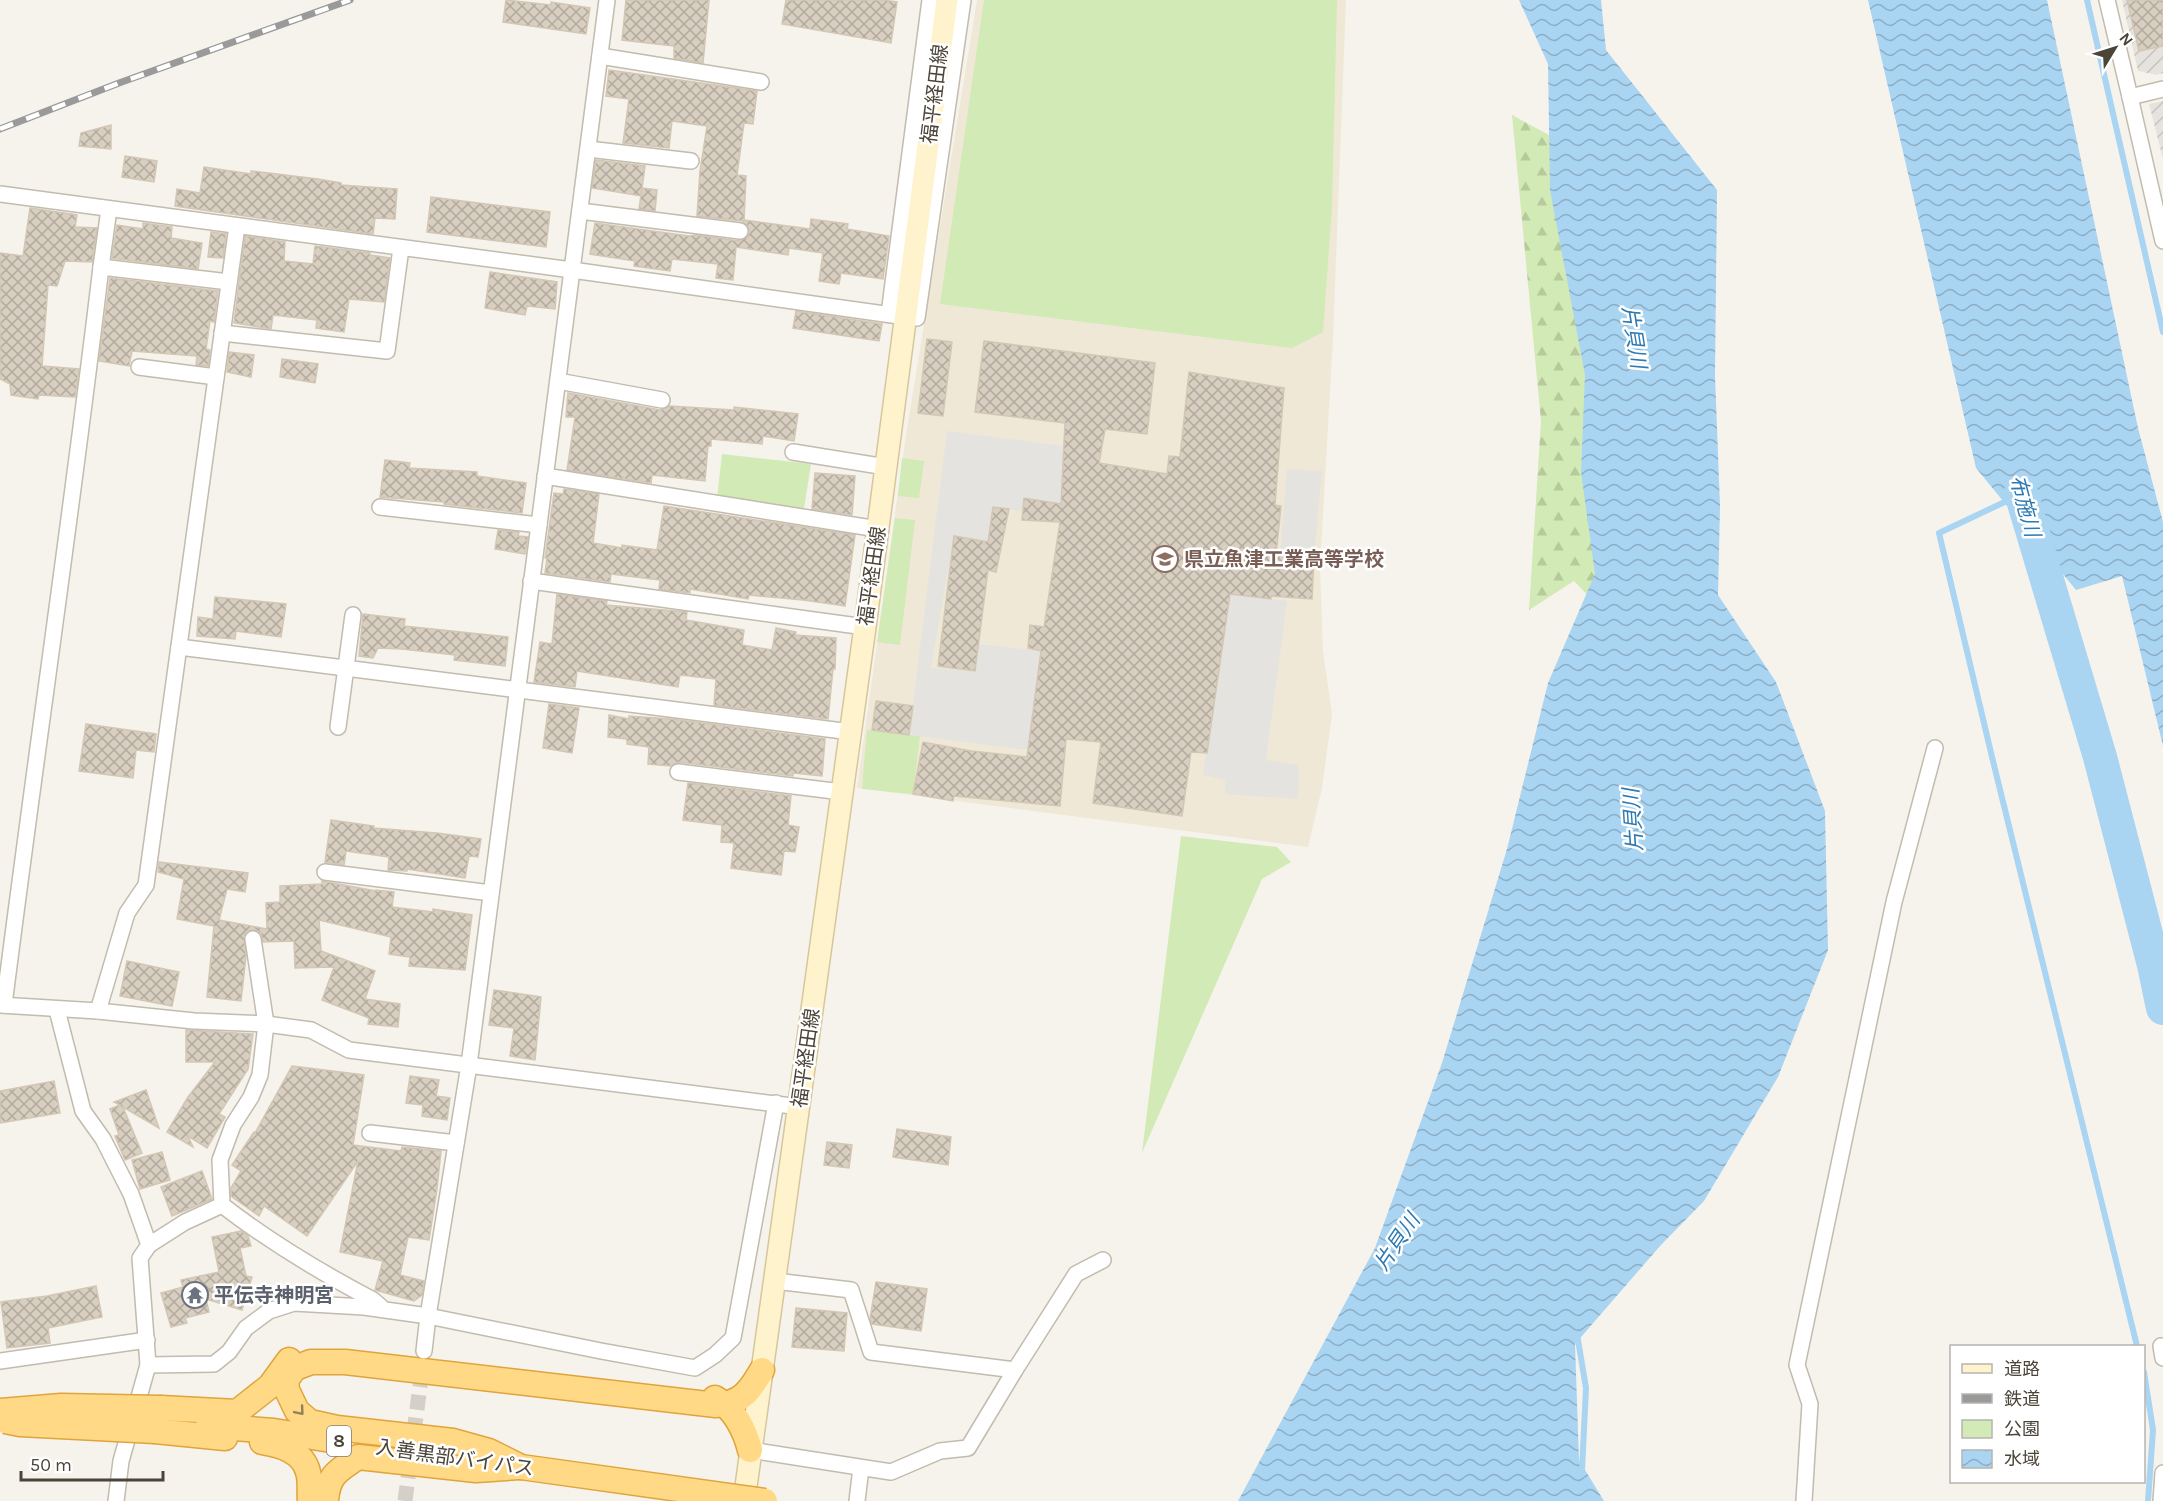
<svg xmlns="http://www.w3.org/2000/svg" width="2163" height="1501" font-family="Karla,'Noto Sans JP',sans-serif">
<style>
.industrial{fill:url(#industrial-furrows)}
.education{fill:#efe8d6}
.green{fill:#d2eab5}
.forest{fill:url(#forest-firs)}
.parking{fill:#e5e3e0}
.water{fill:url(#water-waves)}
.lines{fill:none;stroke-linecap:round;stroke-linejoin:round}
.stream{stroke:#a9d4f2;stroke-width:6}
.river{stroke:#a9d4f2;stroke-width:34}
.building{fill:url(#building-cross-hatch);stroke:#d3c7b4;stroke-width:1.5}
.minor-tunnel{stroke:#d4d0c8;stroke-width:15;stroke-dasharray:15 8;stroke-linecap:butt}
.minor-casing{stroke:#c2bbae;stroke-width:18}
.secondary-casing{stroke:#d6c79b;stroke-width:24}
.trunk-casing{stroke:#e0a43c;stroke-width:27}
.minor{stroke:#fff;stroke-width:15}
.secondary{stroke:#fff3cd;stroke-width:21}
.trunk{stroke:#ffd985;stroke-width:24}
.rail-casing{stroke:#9a9a9a;stroke-width:7}
.rail{stroke:#fff;stroke-width:4.5;stroke-dasharray:14;stroke-linecap:butt}
.trunk-bridge-casing{stroke:#e0a43c;stroke-width:27;stroke-linecap:butt}
.trunk-bridge{stroke:#ffd985;stroke-width:24}
.oneway{stroke:#938057}
.labels{text-anchor:middle;dominant-baseline:central;stroke-width:5;stroke-linejoin:round;paint-order:stroke}
.shield{fill:#fff;stroke:#817c74;stroke-width:1.5}
.shield-label{font-size:18px;font-weight:bold;fill:#4b4439}
.street-label{font-size:20px;fill:#4b4439;stroke:#fff}
.education-label{font-size:20px;font-weight:bold;fill:#785e54;stroke:#fff;text-anchor:start}
.worship-label{font-size:20px;font-weight:bold;fill:#5b616d;stroke:#fff;text-anchor:start}
.water-label{font-size:21px;font-style:italic;fill:#2e7ab2;stroke:#fff}
</style>
<defs>
<pattern id="industrial-furrows" width="10" height="10" patternUnits="userSpaceOnUse" patternTransform="scale(1.5)"><rect width="10" height="10" fill="#e6e2dd"/><path d="M-1 1l2-2M0 10L10 0M9 11l2-2" fill="none" stroke="#c7c3be"/></pattern>
<pattern id="forest-firs" width="22" height="20" patternUnits="userSpaceOnUse" patternTransform="scale(1.5)"><rect width="22" height="20" fill="#d2eab5"/><path d="M5 1l3.5 6h-7zM16 11l3.5 6h-7z" fill="#b6ca9c"/></pattern>
<pattern id="water-waves" width="16" height="10" patternUnits="userSpaceOnUse" patternTransform="scale(1.5)"><rect width="16" height="10" fill="#a9d4f2"/><path d="M0 5q4-4 8 0t8 0" fill="none" stroke="#8caec5"/></pattern>
<pattern id="building-cross-hatch" width="8" height="8" patternUnits="userSpaceOnUse" patternTransform="scale(1.5)"><rect width="8" height="8" fill="#d8cfc1"/><path d="M0 0l8 8M0 8l8-8" fill="none" stroke="#b1aa9e"/></pattern>
</defs>
<rect width="100%" height="100%" fill="#f6f3ec"/>
<g class="industrial">
<path d="M2122 0H2163V73L2156 75 2138 71Z"/>
<path d="M2163 101V159L2149 104Z"/>
</g>
<path class="education" d="M977 0H1346L1333 338 1320 567 1323 651 1332 714 1322 788 1308 847 857 788 906 435Z"/>
<g class="green">
<path d="M984 0H1337L1332 206 1323 332 1292 348 940 304Z"/>
<path d="M722 454 811 464 804 509 717 498Z"/>
<path d="M902 458 924 461 919 498 898 496Z"/>
<path d="M895 518 915 520 900 645 877 642Z"/>
<path d="M867 730 920 736 913 794 862 789Z"/>
<path d="M1181 836 1277 847 1291 862 1262 879 1142 1153Z"/>
</g>
<path class="forest" d="M1512 115 1599 162 1611 620 1574 581 1529 610 1541 421Z"/>
<g class="parking">
<path d="M947 431 1064 446 1061 504 1024 498 1023 511 993 508 988 542 954 537 931 668 975 671 979 644 1041 651 1029 750 909 735Z"/>
<path d="M1287 469 1322 471 1314 558 1280 555Z"/>
<path d="M1158 586 1287 601 1266 760 1299 765 1298 799 1225 794V780L1203 775 1226 621Z"/>
</g>
<g class="water">
<path d="M1519 0H1601L1606 50 1717 190 1715 376 1720 506 1718 595 1776 682 1825 811 1828 950 1778 1077 1704 1201 1660 1246 1575 1344 1579 1460 1604 1501H1238L1375 1248 1442 1063 1507 849 1548 683 1595 574 1581 472 1585 375 1550 190 1548 64Z"/>
<path d="M1868 0H2047L2138 428 2163 522V746L2122 576 2076 590 1976 468Z"/>
</g>
<g class="lines">
<g class="stream">
<path d="M2087 0 2163 332"/>
<path d="M2011 499 1939 533 1992 757 2137 1346"/>
<path d="M1577 1334 1586 1388 1582 1470"/>
<path d="M2144 1372 2153 1430 2148 1501"/>
</g>
<path class="river" d="M2021 493 2100 757 2154 965 2163 1008"/>
</g>
<g class="building">
<path d="M506 0 551 5V2L590 8 586 34 503 22Z"/>
<path d="M626 0H709L703 63 674 58V46L622 40Z"/>
<path d="M786 0H883L897 2 891 43 782 24Z"/>
<path d="M2127 0H2163V46L2139 51Z"/>
<path d="M609 70 757 91 753 124 744 123 737 175 746 176 744 220 810 229 811 219 848 224 847 229 889 236 883 279 841 273 839 284 819 281 823 253 789 248 788 255 736 247 733 280 716 278 718 264 672 259 670 271 634 266 635 261 590 254 595 223 689 236 696 235 739 241 747 237 750 232 746 224 742 221 697 216 700 171 707 126 672 121 669 148 623 143 629 99 606 96Z"/>
<path d="M111 125V149L79 146 81 133Z"/>
<path d="M125 156 157 161 154 182 122 177Z"/>
<path d="M596 160 645 166 641 196 592 188Z"/>
<path d="M204 167 251 174V171L318 179 341 183V185L397 189 395 219 375 218 373 234 175 206 177 189 200 193Z"/>
<path d="M642 188 657 190 655 211 639 209Z"/>
<path d="M431 197 550 212 546 247 427 232Z"/>
<path d="M30 208 77 215 75 227 97 228 92 262 65 261 57 286 48 285 42 366 79 369 75 397 39 395 38 399 11 395 10 384 0 379V253L23 256Z"/>
<path d="M143 223 172 227 171 238 202 243 198 269 112 258 117 225 143 229Z"/>
<path d="M211 232 226 234 223 258 208 257Z"/>
<path d="M245 236 285 242 284 261 313 264 315 246 370 253V255L390 258 384 302 349 299 344 332 316 328 317 320 273 315 271 329 234 323Z"/>
<path d="M490 272 557 282 555 309 527 306 525 315 485 308Z"/>
<path d="M110 278 218 291 214 322 210 321 206 349 210 350 208 366 196 365 197 356 132 351 129 366 99 361Z"/>
<path d="M796 311 882 324 879 341 793 328Z"/>
<path d="M927 339 952 342 943 416 918 413Z"/>
<path d="M984 341 1155 363 1147 434 1105 429 1099 463 1167 474 1169 456 1180 457 1189 372 1284 388 1275 505 1281 506 1276 555 1314 558 1312 599 1271 596V599L1230 594 1207 753 1191 752 1182 816 1093 803 1101 742 1066 739 1060 806 954 796 953 801 913 794 923 742 971 751 1027 757 1041 651 1028 648 1030 625 1044 627 1060 522 1022 520 1024 498 1061 504 1065 423 975 412Z"/>
<path d="M229 352 254 355 251 377 227 372Z"/>
<path d="M282 359 318 364 315 383 280 377Z"/>
<path d="M568 393 660 410 670 406 734 410V407L798 414 794 441 763 436 762 444 711 439V446H708L705 481 652 475 651 483 567 470 575 417H566Z"/>
<path d="M385 460 410 463 409 468 477 472V476L526 483 522 513 444 504V502L380 497Z"/>
<path d="M815 473 855 476 852 515 812 509Z"/>
<path d="M564 489 599 494 593 543 622 548V545L657 550 664 506 855 535 845 606 803 600 749 595 748 599 690 589V593L659 589 660 580 611 574 610 582 545 573 547 558H545L554 493 563 494Z"/>
<path d="M993 507 1009 509 996 572 988 570 975 671 938 666 954 536 988 542Z"/>
<path d="M498 530 519 532 518 536 528 537 525 554 495 549Z"/>
<path d="M557 594 607 601 606 605 687 612 686 620 744 630 742 645 772 650 776 628 796 632 795 635 836 638 835 669H833L828 719 714 705 716 679 680 675 678 687 577 671 575 687 534 682 540 642 552 644Z"/>
<path d="M215 597 286 604 281 637 236 631 235 639 197 636 198 617 213 619Z"/>
<path d="M363 614 405 619 404 626 508 637 505 666 454 660 455 655 402 649 378 648 373 658 359 656Z"/>
<path d="M876 701 913 706 909 735 872 730Z"/>
<path d="M549 704 579 708 572 753 543 748Z"/>
<path d="M609 715 629 719V716L671 719 825 739 822 776 793 773V776L679 762 671 766 648 764 649 747 627 744V739L608 737Z"/>
<path d="M86 724 156 734 154 752 136 750 133 778 79 771Z"/>
<path d="M688 783 791 796 788 825 799 827 795 852 784 851 781 875 731 868 734 843 721 842 722 825 683 820Z"/>
<path d="M331 820 374 826 373 828 437 833 481 839 478 857 469 856 465 878 407 869V871L388 870 389 857 346 851 344 865 325 862Z"/>
<path d="M159 862 248 873 245 892 227 889 219 920 267 929 266 903 280 902V886L322 884V881L376 891V890L394 892 392 907 433 912V909L472 915 465 970 409 966 410 957 389 954 391 937 319 920 321 951 375 971 365 999 400 1004 398 1027 368 1024 369 1018 322 1000 334 967 295 968 294 941 263 942 261 933 256 930 247 931 244 936 246 956 241 1001 207 997 214 926 177 919 184 879 158 872Z"/>
<path d="M127 961 179 972 172 1006 120 996Z"/>
<path d="M494 990 541 997 535 1060 510 1056 514 1028 489 1025Z"/>
<path d="M186 1030 253 1034 248 1069 219 1114 225 1117 207 1148 188 1136 193 1147 167 1132 188 1097 215 1062H186Z"/>
<path d="M292 1066 364 1075 353 1145 401 1151 402 1147 441 1151 437 1189 429 1240 408 1237 400 1275 424 1281 422 1295 414 1301 375 1290 383 1261 340 1252 358 1161 307 1236 264 1206 259 1216 231 1196V1188L241 1171 232 1165 254 1132 255 1133Z"/>
<path d="M410 1076 439 1080 436 1096 450 1098 447 1120 422 1116 423 1105 406 1103Z"/>
<path d="M54 1081 60 1113 0 1123V1091Z"/>
<path d="M146 1090 159 1128 123 1107 142 1153 125 1160 115 1136 119 1135 110 1109 120 1105 114 1102Z"/>
<path d="M897 1129 951 1137 948 1165 893 1157Z"/>
<path d="M827 1142 852 1145 849 1168 824 1165Z"/>
<path d="M162 1152 170 1180 140 1189 132 1160Z"/>
<path d="M202 1171 212 1199 172 1216 161 1187Z"/>
<path d="M241 1231 248 1236 251 1246 240 1248 246 1276 252 1277 242 1310 206 1299 209 1312 185 1318 187 1323 171 1327 161 1293 183 1287 181 1280 219 1272 212 1237Z"/>
<path d="M876 1282 927 1289 921 1331 872 1324 870 1319Z"/>
<path d="M96 1286 102 1317 48 1328 50 1343 7 1348 1 1302 47 1296Z"/>
<path d="M796 1308 847 1313 844 1351 792 1347Z"/>
</g>
<g class="lines">
<path class="minor-tunnel" d="M405 1501 423 1363"/>
<defs>
<g id="minor">
<path d="M2107 0 2130 97 2163 89"/>
<path d="M600 56 761 82"/>
<path d="M2130 97 2163 241"/>
<path d="M588 149 691 161"/>
<path d="M0 194 572 270 906 317"/>
<path d="M109 209 101 267 229 282"/>
<path d="M580 211 740 231"/>
<path d="M889 314 930 0"/>
<path d="M917 318 963 0"/>
<path d="M222 333 387 351 401 248"/>
<path d="M139 367 216 377"/>
<path d="M558 381 662 400"/>
<path d="M793 452 886 467"/>
<path d="M545 476 878 529"/>
<path d="M380 507 539 525"/>
<path d="M531 581 865 627"/>
<path d="M179 647 851 732"/>
<path d="M338 727 353 615"/>
<path d="M678 772 842 792"/>
<path d="M325 872 491 893"/>
<path d="M0 1005 98 1011 194 1021 266 1024 311 1030 349 1050 800 1107"/>
<path d="M4 1005C35 759 72 513 101 267"/>
<path d="M57 1010 83 1111 103 1139 131 1194 149 1245 140 1258 148 1365 121 1461 116 1501"/>
<path d="M98 1011 127 913 146 885 237 226"/>
<path d="M370 1133 456 1143"/>
<path d="M222 1205C270 1242 320 1272 373 1300L381 1307"/>
<path d="M149 1245 185 1222 222 1205 220 1160 233 1125 251 1097 260 1075 266 1024 253 939"/>
<path d="M775 1281 851 1290 871 1352 1015 1370 1076 1274 1103 1260"/>
<path d="M2161 1346 2163 1358"/>
<path d="M424 1351 428 1316 469 1065 607 0"/>
<path d="M0 1361 147 1340"/>
<path d="M148 1365 214 1364 229 1352 246 1328 269 1311 294 1303 364 1307 428 1316 601 1351 695 1368 715 1355 733 1338 776 1103"/>
<path d="M750 1450 891 1472 940 1451 968 1448 1015 1370"/>
<path d="M857 1501 861 1468"/>
<path d="M1804 1501 1810 1404 1797 1365 1894 902 1935 748"/>
<path d="M2161 1501 2163 1473"/>
</g>
<path id="secondary" d="M744 1501 865 627 947 0"/>
<g id="trunk">
<path d="M715 1398C734 1408 745 1430 750 1450"/>
<path d="M161 1408 237 1412 270 1386 289 1360"/>
<path d="M208 1426 274 1431 331 1440"/>
<path d="M155 1431 225 1438"/>
<path d="M262 1442C280 1445 303 1451 308 1472 311 1481 309 1492 310 1501"/>
<path d="M521 1467 489 1451 453 1441 337 1428 310 1422 297 1411 287 1390 286 1380 295 1368 311 1362H345L716 1405C741 1404 750 1391 762 1370"/>
<path d="M326 1501C328 1474 338 1471 358 1457L476 1470 519 1467"/>
</g>
</defs>
<use href="#minor" class="minor-casing"/>
<use href="#secondary" class="secondary-casing"/>
<use href="#trunk" class="trunk-casing"/>
<use href="#minor" class="minor"/>
<use href="#secondary" class="secondary"/>
<use href="#trunk" class="trunk"/>
<defs>
<path id="rail" d="M0 129 119 83 350 0"/>
</defs>
<use href="#rail" class="rail-casing"/>
<use href="#rail" class="rail"/>
<defs>
<g id="trunk-bridge">
<path d="M0 1411 61 1406 161 1408"/>
<path d="M5 1421 20 1424 155 1431"/>
<path d="M521 1467 765 1501"/>
</g>
</defs>
<use href="#trunk-bridge" class="trunk-bridge-casing"/>
<use href="#trunk-bridge" class="trunk-bridge"/>
</g>
<defs><path id="oneway-chevron" d="M-2-3.5L2.5 0L-2 3.5" fill="none" stroke-width="1.6" stroke-linecap="round" stroke-linejoin="round" transform="scale(1.5)"/></defs>
<use class="oneway" href="#oneway-chevron" transform="translate(300 1411) rotate(50)"/>
<defs>
<symbol id="school-ring" viewBox="-11 -11 22 22"><circle r="9.5" fill="#fff" stroke="#8d6e63" stroke-width="1.5"/><path d="M0-5L7-2L0 1L-7-2ZM-4 1L0 2.5L4 1V4Q0 6-4 4Z" fill="#8d6e63"/></symbol>
<symbol id="temple-ring" viewBox="-11 -11 22 22"><circle r="9.5" fill="#fff" stroke="#6b7280" stroke-width="1.5"/><path d="M0-6L5-2H3V0L6.5 2.5H4V6H1.5V3h-3V6H-4V2.5H-6.5L-3 0V-2H-5Z" fill="#6b7280"/></symbol>
</defs>
<g fill-rule="evenodd">
<use href="#school-ring" x="1150" y="544" width="30" height="30"/>
<use href="#temple-ring" x="180" y="1280" width="30" height="30"/>
</g>
<g class="labels">
<rect class="shield" x="327" y="1426" width="24" height="30" rx="4.5"/>
<g class="shield-label">
<text x="339" y="1441">8</text>
</g>
<g class="street-label">
<text transform="translate(935 94) rotate(-83)">福平経田線</text>
<text transform="translate(872 576) rotate(-82)">福平経田線</text>
<text transform="translate(806 1058) rotate(-82)">福平経田線</text>
<text transform="translate(455 1458) rotate(8)">入善黒部バイパス</text>
</g>
<g class="education-label">
<text x="1184" y="559">県立魚津工業高等学校</text>
</g>
<g class="worship-label">
<text x="214" y="1295">平伝寺神明宮</text>
</g>
<g class="water-label">
<text transform="translate(1634 337) rotate(81)">片貝川</text>
<text transform="translate(2025 506) rotate(75)">布施川</text>
<text transform="translate(1633 820) rotate(-94)">片貝川</text>
<text transform="translate(1397 1242) rotate(-56)">片貝川</text>
</g>
</g>
<rect x="1950" y="1345" width="195" height="138" fill="#ffffff" stroke="#b7b4b0" stroke-width="1.5"/>
<rect x="1962" y="1364" width="30" height="9" fill="#fff3cd" stroke="#b7b4b0" stroke-width="1.5"/>
<text x="2004" y="1375" font-size="18" fill="#4b4439">道路</text>
<rect x="1962" y="1394" width="30" height="9" fill="#9a9a9a" stroke="#b7b4b0" stroke-width="1.5"/>
<text x="2004" y="1405" font-size="18" fill="#4b4439">鉄道</text>
<rect x="1962" y="1420" width="30" height="18" fill="#d2eab5" stroke="#b7b4b0" stroke-width="1.5"/>
<text x="2004" y="1435" font-size="18" fill="#4b4439">公園</text>
<rect x="1962" y="1450" width="30" height="18" fill="url(#water-waves)" stroke="#b7b4b0" stroke-width="1.5"/>
<text x="2004" y="1465" font-size="18" fill="#4b4439">水域</text>
<g transform="translate(2115 48) rotate(52)" stroke="#ffffff" stroke-width="4.5" paint-order="stroke">
<path d="M0-4.5L10 22L0 15L-10 22Z" fill="#4b4439"/>
<text y="-9" font-size="16" font-weight="bold" text-anchor="middle" fill="#4b4439">N</text>
</g>
<path d="M21 1471v9h142v-9" fill="none" stroke="#4b4439" stroke-width="3"/>
<text x="30" y="1471" font-size="18" fill="#4b4439" stroke="#ffffff" stroke-width="4.5" paint-order="stroke">50 m</text>
</svg>
